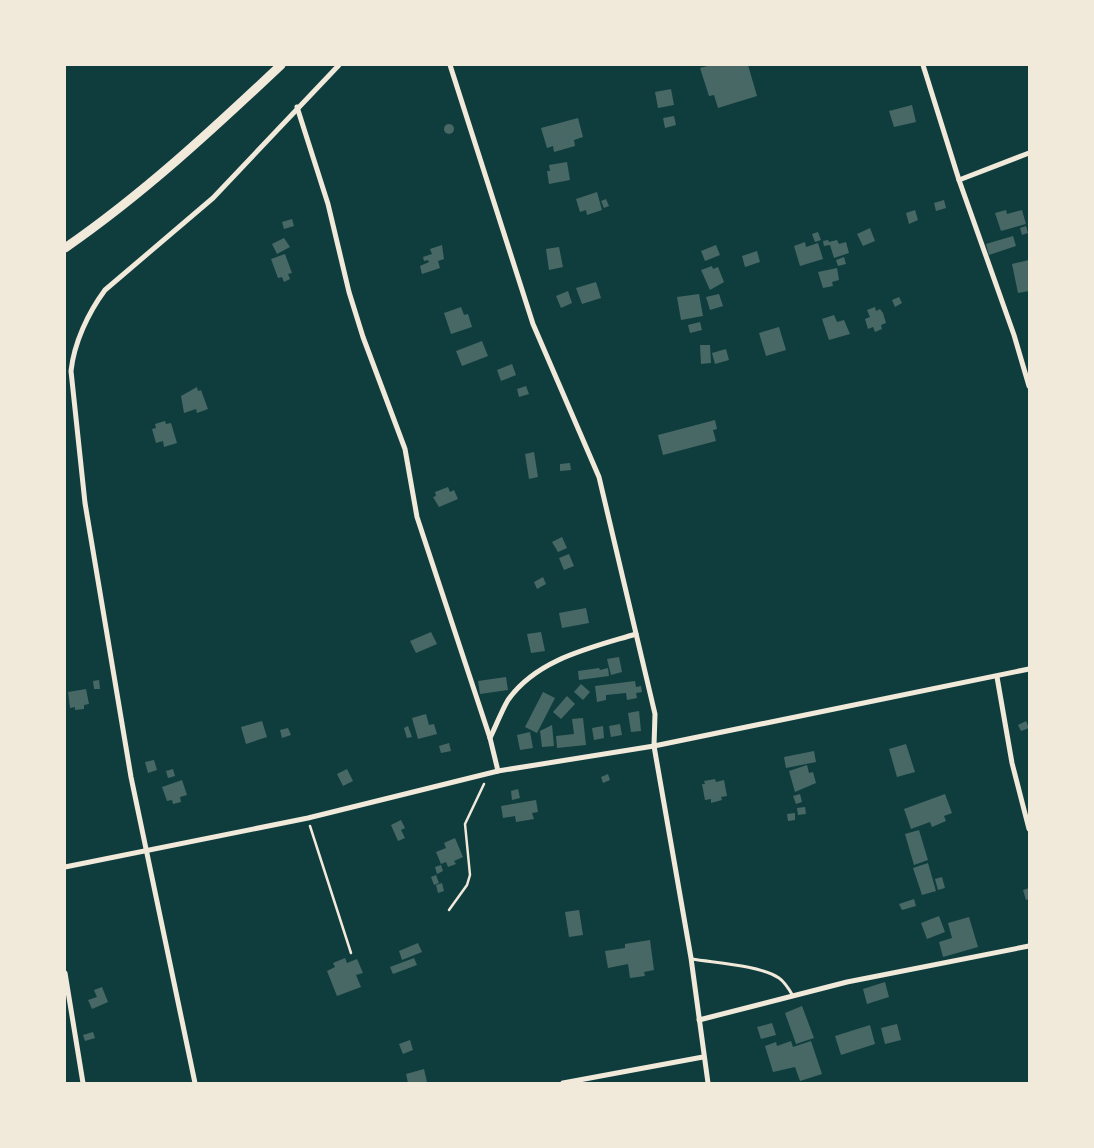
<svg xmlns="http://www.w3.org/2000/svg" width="1094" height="1148" font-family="'Golos Text',sans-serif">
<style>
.building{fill:#486865}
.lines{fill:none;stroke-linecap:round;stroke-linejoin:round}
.path{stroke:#f1e9da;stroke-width:2.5}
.service{stroke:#f1e9da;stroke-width:3}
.minor{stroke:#f1e9da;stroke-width:5}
.primary{stroke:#f1e9da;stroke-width:9}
</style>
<rect width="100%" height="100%" fill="#0f3d3e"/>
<g class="building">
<path d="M711 65H748L757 96 718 108 714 95 709 96 700 68Z"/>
<path d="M671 89 674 105 658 108 655 92Z"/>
<path d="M912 105 916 122 894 127 889 111Z"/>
<path d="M674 116 676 125 665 128 663 118Z"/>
<path d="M578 118 583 137 574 140 575 146 554 152 553 146 547 148 541 128Z"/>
<circle cx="449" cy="129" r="5"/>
<path d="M567 162 570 180 549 184 547 171H550L549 165Z"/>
<path d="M597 192 602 210 587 215 586 210 580 212 576 199Z"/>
<path d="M606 199 609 206 604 208 601 201Z"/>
<path d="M944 200 946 208 936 211 934 203Z"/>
<path d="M915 210 918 220 909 224 906 213Z"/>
<path d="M1006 210 1007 214 1022 210 1026 224 1001 231 995 213Z"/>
<path d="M292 219 294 226 284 229 282 222Z"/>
<path d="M1026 226 1028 233 1022 235 1020 228Z"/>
<path d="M870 228 875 241 863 246 857 234Z"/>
<path d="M818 232 821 240 815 242 812 234Z"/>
<path d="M1013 236 1016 246 989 255 986 244Z"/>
<path d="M284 238 290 247 277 254 272 244Z"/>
<path d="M828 240 829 242 837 240 839 244 846 242 849 253 834 258 830 245 824 246 823 241Z"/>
<path d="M805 242 806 247 818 243 823 259 800 266 794 246Z"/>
<path d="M442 245 444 259 438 261 440 268 422 274 420 266 429 262 428 260 424 261 423 257 432 254 430 249Z"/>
<path d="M716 245 720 255 705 261 701 251Z"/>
<path d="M559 247 563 267 549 270 546 249Z"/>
<path d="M757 251 760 262 745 267 742 256Z"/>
<path d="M285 254 292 273 288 274 290 279 284 282 282 277 278 278 271 259Z"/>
<path d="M844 257 846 264 838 266 836 260Z"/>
<path d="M1029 260V291L1018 293 1012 264Z"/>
<path d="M712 266 713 269 718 267 724 282 710 290 701 270Z"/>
<path d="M837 268 839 280 832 282 833 286 823 288 818 272Z"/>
<path d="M596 282 601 298 582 304 576 288Z"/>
<path d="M568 291 572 303 561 308 556 296Z"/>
<path d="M699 294 703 316 681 320 677 297Z"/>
<path d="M719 294 723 306 710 310 706 297Z"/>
<path d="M899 297 902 303 895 307 892 300Z"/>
<path d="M461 307 464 315 468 314 472 327 451 334 444 313Z"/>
<path d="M875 307 876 311 880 309 883 313 886 323 881 325 882 329 875 332 873 327 868 329 865 319 870 317 867 310Z"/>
<path d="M834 315 837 322 844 320 850 334 829 340 822 319Z"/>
<path d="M700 322 702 330 690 333 688 325Z"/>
<path d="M779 327 786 350 766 356 759 333Z"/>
<path d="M482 341 488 356 462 366 456 351Z"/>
<path d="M700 345H710L711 363 701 364Z"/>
<path d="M726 349 729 360 715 364 712 353Z"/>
<path d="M512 364 516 375 501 381 497 370Z"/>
<path d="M526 386 529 394 519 397 517 389Z"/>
<path d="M197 387 198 391 201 390 208 409 197 413 196 409 184 413 181 396Z"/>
<path d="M715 420 717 429 713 430 716 441 663 455 658 435Z"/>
<path d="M165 421 166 424 171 423 177 443 164 447 163 441 156 443 152 429 156 428 155 424Z"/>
<path d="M534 452 538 477 529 479 525 454Z"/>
<path d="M570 463 571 470 560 471V464Z"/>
<path d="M448 487 450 492 454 490 458 499 439 507 433 497 436 496 435 492Z"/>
<path d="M562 537 567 548 558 552 552 542Z"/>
<path d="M569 554 574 566 564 570 559 558Z"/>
<path d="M543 577 546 584 537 589 534 582Z"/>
<path d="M586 608 589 623 562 628 559 613Z"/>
<path d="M431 632 437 644 416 653 410 641Z"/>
<path d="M541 632 545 651 531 653 527 634Z"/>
<path d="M619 657 622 672 611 675 607 659Z"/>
<path d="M599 668 600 670 608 668 609 676 579 680 578 671Z"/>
<path d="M506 677 508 690 480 694 478 681Z"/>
<path d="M99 680 100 689H94L93 681Z"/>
<path d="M635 681 636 687 641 686 642 692 636 693 637 698 627 700 626 693 606 695V700L597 702 595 686Z"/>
<path d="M581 684 590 692 583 700 574 692Z"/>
<path d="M86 689 89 704 84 705V709L75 710V707L70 708 68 692Z"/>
<path d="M543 692 555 698 537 733 525 727Z"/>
<path d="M567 696 575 704 561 719 553 712Z"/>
<path d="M639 711 641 731 631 732 628 713Z"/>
<path d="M426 714 429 725 434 724 437 734 418 739 412 718Z"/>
<path d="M583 718 586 745 557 748 556 736 574 734 572 719Z"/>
<path d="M262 721 267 737 246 744 241 727Z"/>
<path d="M1026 721 1029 728 1021 731 1018 725Z"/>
<path d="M620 724 622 735 611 737 609 726Z"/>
<path d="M552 725 554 746 542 747 540 731Z"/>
<path d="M408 726 412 737 407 738 404 728Z"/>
<path d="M603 726 604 738 594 740 592 728Z"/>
<path d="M288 728 291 735 282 738 280 730Z"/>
<path d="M530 732 533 748 520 750 517 735Z"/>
<path d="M449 743 451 751 441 753 439 746Z"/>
<path d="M906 744 915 772 897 777 889 749Z"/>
<path d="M814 751 816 762 786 768 784 757Z"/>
<path d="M154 760 157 770 148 773 145 762Z"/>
<path d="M807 765 809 773 813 772 816 783 795 792 789 771Z"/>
<path d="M173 769 175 776 168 778 166 771Z"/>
<path d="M347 769 353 781 343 786 337 774Z"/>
<path d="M608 774 610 780 603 783 601 777Z"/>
<path d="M715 779 716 782 724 780 727 796 721 797 722 800 711 803V799L705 800 702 784H705L704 781Z"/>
<path d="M182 780 187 795 180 797 181 802 173 804 172 800 167 801 162 787Z"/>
<path d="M518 789 520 798 512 800 511 791Z"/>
<path d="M800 794 802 802 796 804 793 796Z"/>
<path d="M945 794 952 813 944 816 946 821 932 827 930 822 911 829 904 809Z"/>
<path d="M536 800 538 812 532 813 534 819 516 822 515 816 503 818 501 806Z"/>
<path d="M805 807 806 814 798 815 797 808Z"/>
<path d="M795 813V820L788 821 787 814Z"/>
<path d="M401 820 405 828 401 830 405 838 398 841 391 825Z"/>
<path d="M919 830 928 860 914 865 905 834Z"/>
<path d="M455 838 463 857 454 861 456 864 448 867 446 862 441 864 436 852 446 848 444 843Z"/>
<path d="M928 863 936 891 922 895 913 868Z"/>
<path d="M441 865 443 871 437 874 435 867Z"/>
<path d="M436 875 439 883 434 885 431 877Z"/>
<path d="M942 877 945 888 938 890 935 879Z"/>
<path d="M442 883 444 891 438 893 436 885Z"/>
<path d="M1029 888V899L1026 900 1023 890Z"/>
<path d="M914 899 916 906 902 910 899 904Z"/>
<path d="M579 910 583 935 569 937 565 912Z"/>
<path d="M939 916 945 932 927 939 921 923Z"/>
<path d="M969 917 978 947 943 957 939 942 952 938 948 923Z"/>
<path d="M650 940 654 970 644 972 645 976 630 978 628 964 608 968 605 951 625 948V944Z"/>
<path d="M418 943 422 952 402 960 399 951Z"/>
<path d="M345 958 347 963 357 959 363 973 356 975 361 987 337 996 327 971 335 967 333 963Z"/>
<path d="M414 958 417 965 393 974 390 967Z"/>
<path d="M885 982 889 997 867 1004 863 989Z"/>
<path d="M102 987 108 1002 92 1009 88 1000 97 997 94 990Z"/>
<path d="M802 1006 814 1038 796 1044 785 1013Z"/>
<path d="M772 1023 776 1035 761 1039 757 1027Z"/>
<path d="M897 1024 901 1040 885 1044 881 1028Z"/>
<path d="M870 1025 875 1044 841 1055 835 1036Z"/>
<path d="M93 1032 95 1038 85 1041 83 1035Z"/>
<path d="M410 1040 413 1050 403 1054 399 1044Z"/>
<path d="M791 1041 793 1047 811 1041 822 1074 800 1081 795 1067 773 1072 765 1046 776 1042 777 1046Z"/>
<path d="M424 1069 427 1082 408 1083 406 1074Z"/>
</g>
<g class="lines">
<g class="path">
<path d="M310 826 351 953"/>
<path d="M449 910 467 885 470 875 465 824 484 784"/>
</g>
<path class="service" d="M692 959C716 963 759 965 779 978 785 982 789 989 793 996"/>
<g class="minor">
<path d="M450 65 533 324 599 477 655 714 654 746 691 958 708 1083"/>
<path d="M923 65 959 180 1014 335 1029 386"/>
<path d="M297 107 328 204 349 292 363 337 405 449 417 517 490 738 498 771"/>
<path d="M959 180 1029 153"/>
<path d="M997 677 1012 763 1029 829"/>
<path d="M490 738C496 726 501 712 508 700 537 659 590 648 636 634"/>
<path d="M65 867 308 818 498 771 654 746 1029 669"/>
<path d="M65 973 83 1083"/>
<path d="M699 1020 847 982 1029 946"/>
<path d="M195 1083 131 777 85 503 71 371C74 343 88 313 105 290L213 198 339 65"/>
<path d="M563 1083 703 1057"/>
</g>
<path class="primary" d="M65 248C143 194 212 130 281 65"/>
</g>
<rect width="1094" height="1148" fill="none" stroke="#f1e9da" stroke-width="132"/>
</svg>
